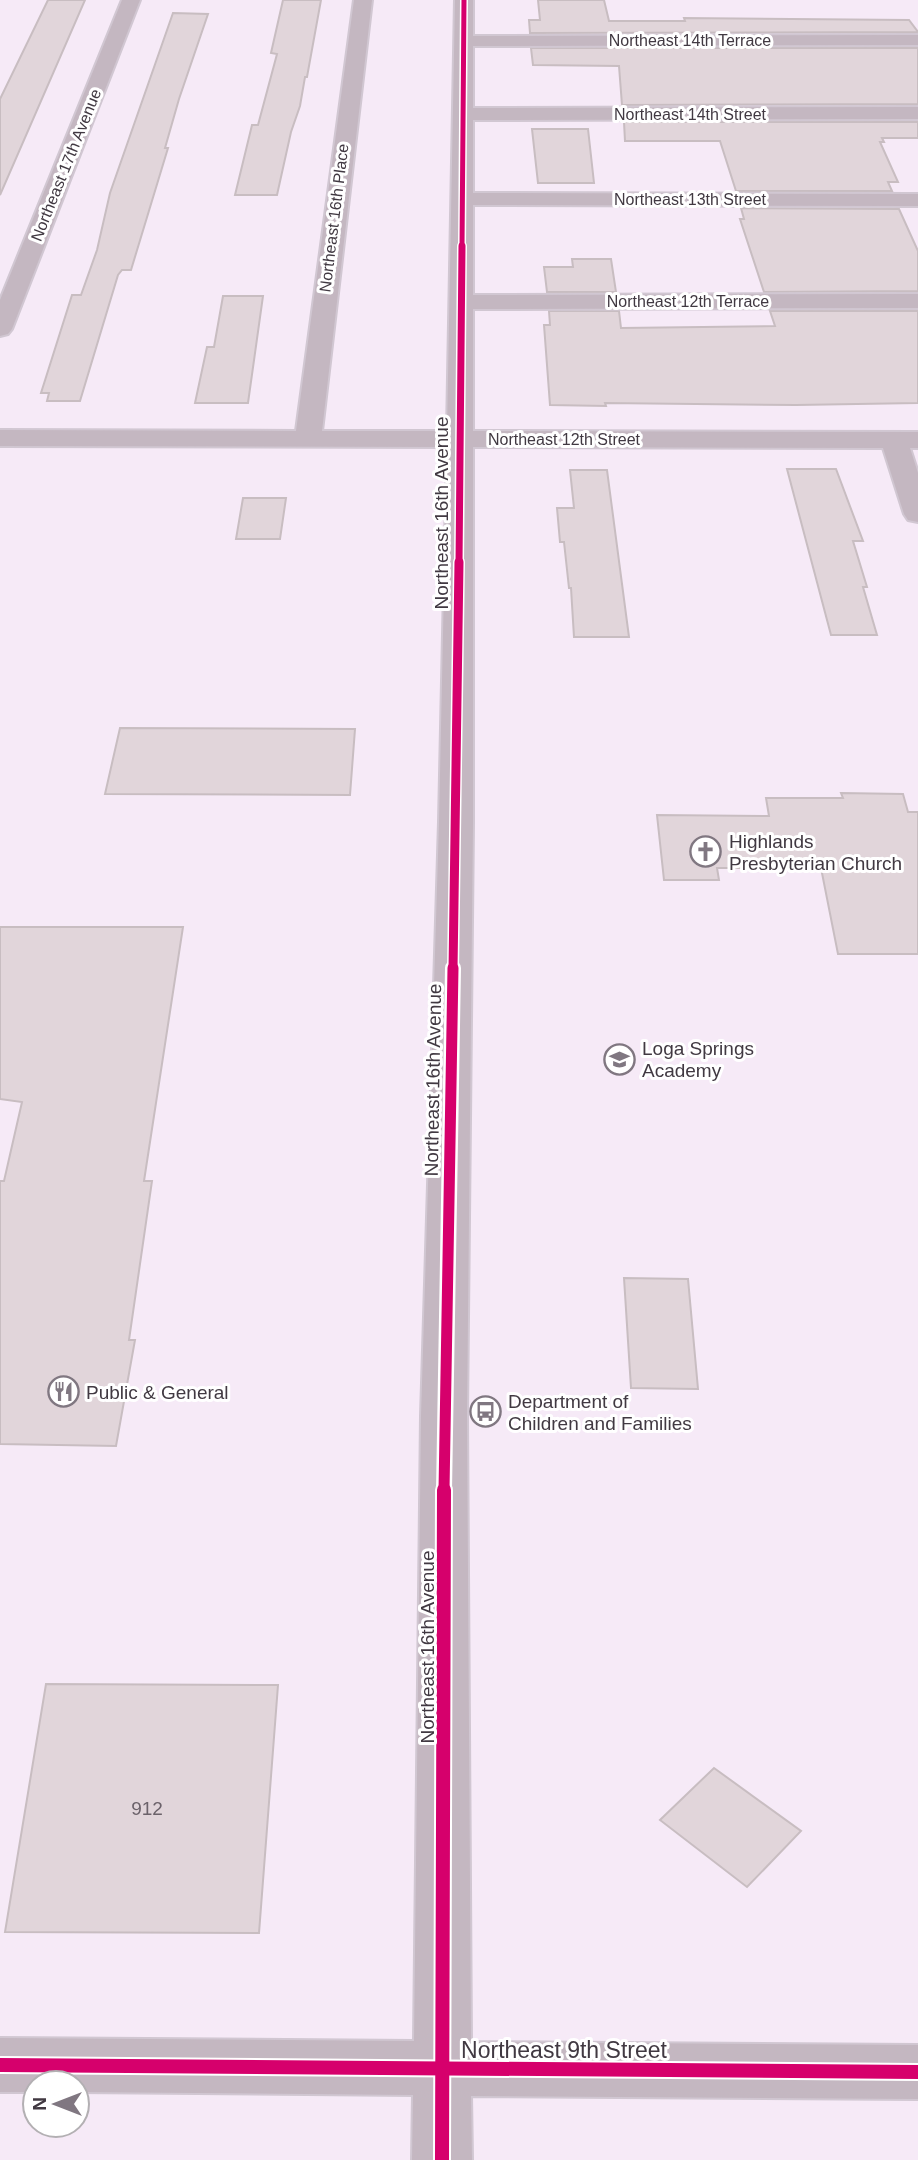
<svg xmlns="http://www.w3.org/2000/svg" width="918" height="2160" font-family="Helvetica,sans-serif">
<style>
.building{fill:#e1d5da;stroke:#c8bdc1;stroke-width:2}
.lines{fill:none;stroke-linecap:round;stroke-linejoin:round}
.minor-casing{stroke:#d1c7d2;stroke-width:4}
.minor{fill:#c4b7c1;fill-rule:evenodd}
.cycleway-far4-casing{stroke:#fff;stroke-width:8}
.cycleway-far3-casing{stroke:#fff;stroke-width:10}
.cycleway-far2-casing{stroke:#fff;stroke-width:12}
.cycleway-far1-casing{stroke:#fff;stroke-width:16}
.cycleway-casing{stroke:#fff;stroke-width:18}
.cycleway-far4{stroke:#d6006c;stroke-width:5}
.cycleway-far3{stroke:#d6006c;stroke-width:7}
.cycleway-far2{stroke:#d6006c;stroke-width:9}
.cycleway-far1{stroke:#d6006c;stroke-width:11}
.cycleway{stroke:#d6006c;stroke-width:14}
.labels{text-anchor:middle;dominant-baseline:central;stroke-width:6;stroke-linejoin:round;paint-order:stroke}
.far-street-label{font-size:16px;fill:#413942;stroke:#fff}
.street-label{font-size:19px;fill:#413942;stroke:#fff}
.poi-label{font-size:19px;fill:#413942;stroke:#fff;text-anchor:start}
.near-number-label{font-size:19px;fill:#6b626a}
.near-street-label{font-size:23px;fill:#413942;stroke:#fff}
</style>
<rect width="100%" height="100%" fill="#f6eaf7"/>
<g class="building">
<path d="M48 0H85L0 195V99Z"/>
<path d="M283 0H321L307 77H305L300 106 291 132 277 195H235L252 125H258L277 54 271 53Z"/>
<path d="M538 0H604L609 21H685L684 18 909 20 918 32 530 33 529 20H540Z"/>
<path d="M173 13 208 14 179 99 165 148H168L131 270H122L118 275 80 401H47L49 393H41L72 295H81L97 250 110 193Z"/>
<path d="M531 48H918V104L622 105 619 66 533 65Z"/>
<path d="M624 122H918V138H882L884 142H880L898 182H888L892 191H736L720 141H625Z"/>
<path d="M532 129H588L594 183H538Z"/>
<path d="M741 208 899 209 918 251V291L764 292 740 219H744Z"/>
<path d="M572 259H611L616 292H547L544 267H573Z"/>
<path d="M223 296H263L248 403H195L207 347H214Z"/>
<path d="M549 311H619L621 328 775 326 770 311H918V403L796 405 605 403 606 406 550 405 544 325H550Z"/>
<path d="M787 469H836L863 541H853L867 587H863L877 635H831Z"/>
<path d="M570 470H607L629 637H574L571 588H569L564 542H560L557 508H574Z"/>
<path d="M243 498H286L280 539H236Z"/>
<path d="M120 728 355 729 350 795 105 794Z"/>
<path d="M841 793 903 794 908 812H918V954H838L821 868H717L719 880H664L657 815 769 816 766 798H843Z"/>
<path d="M0 927H183L144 1181H152L129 1340H135L116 1446 0 1444V1181H4L22 1102 0 1099Z"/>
<path d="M624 1278 688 1279 698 1389 631 1388Z"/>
<path d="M46 1684 278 1685 259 1933 5 1932Z"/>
<path d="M714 1768 801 1831 747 1887 660 1820Z"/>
</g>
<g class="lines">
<defs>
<g id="minor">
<path d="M122 0H140L12 329 8 334 0 336V300Z"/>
<path d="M354 0H372L322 431H447L455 0H473V36L918 35V45L473 46V108L918 107V119L473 120V193L918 194V206L473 205V295L918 294V308L473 309V431L918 432V448H910L918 473V522L908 520 904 514 883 448 473 447V822L467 1416 471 2042 918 2045V2099L471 2096 472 2160H412L413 2095 77 2092V2083H35V2092H0V2038L414 2041 421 1416 439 822 447 447 0 446V430L296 431Z"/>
</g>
</defs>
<use href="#minor" class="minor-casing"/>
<use href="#minor" class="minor"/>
<defs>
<path id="cycleway-far4" d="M462 247 464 0"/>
<path id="cycleway-far3" d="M459 564 462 246"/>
<path id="cycleway-far2" d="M453 970 459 562"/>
<path id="cycleway-far1" d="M444 1491 453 968"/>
<g id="cycleway">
<path d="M0 2065 918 2072"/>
<path d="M442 2160 444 1490"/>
</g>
</defs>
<use href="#cycleway-far4" class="cycleway-far4-casing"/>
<use href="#cycleway-far3" class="cycleway-far3-casing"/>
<use href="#cycleway-far2" class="cycleway-far2-casing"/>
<use href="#cycleway-far1" class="cycleway-far1-casing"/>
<use href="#cycleway" class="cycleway-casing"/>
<use href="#cycleway-far4" class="cycleway-far4"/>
<use href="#cycleway-far3" class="cycleway-far3"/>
<use href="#cycleway-far2" class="cycleway-far2"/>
<use href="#cycleway-far1" class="cycleway-far1"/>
<use href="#cycleway" class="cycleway"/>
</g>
<defs>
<symbol id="church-ring" viewBox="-11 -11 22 22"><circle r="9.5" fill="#fff" stroke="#807781" stroke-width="1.5"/><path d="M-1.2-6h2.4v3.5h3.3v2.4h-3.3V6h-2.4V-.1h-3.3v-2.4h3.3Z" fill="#807781"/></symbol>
<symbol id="school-ring" viewBox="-11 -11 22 22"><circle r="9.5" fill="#fff" stroke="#807781" stroke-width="1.5"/><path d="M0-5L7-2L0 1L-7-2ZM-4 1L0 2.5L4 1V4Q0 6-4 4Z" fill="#807781"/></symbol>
<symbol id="restaurant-ring" viewBox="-11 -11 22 22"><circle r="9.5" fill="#fff" stroke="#807781" stroke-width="1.5"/><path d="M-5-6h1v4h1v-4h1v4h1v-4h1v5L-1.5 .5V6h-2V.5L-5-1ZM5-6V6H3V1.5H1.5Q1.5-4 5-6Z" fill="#807781"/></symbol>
<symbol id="bus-ring" viewBox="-11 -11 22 22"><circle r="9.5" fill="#fff" stroke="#807781" stroke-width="1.5"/><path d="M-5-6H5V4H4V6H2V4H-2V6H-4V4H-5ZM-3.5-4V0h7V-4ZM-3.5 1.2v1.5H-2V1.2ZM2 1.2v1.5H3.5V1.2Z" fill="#807781"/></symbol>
</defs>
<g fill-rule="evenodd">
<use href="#church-ring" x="688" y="834" width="35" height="35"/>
<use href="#school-ring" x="602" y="1042" width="35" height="35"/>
<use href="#restaurant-ring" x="46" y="1374" width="35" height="35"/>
<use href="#bus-ring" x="468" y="1394" width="35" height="35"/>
</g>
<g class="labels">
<g class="far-street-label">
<text x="690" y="40">Northeast 14th Terrace</text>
<text x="690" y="114">Northeast 14th Street</text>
<text transform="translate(66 165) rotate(-68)">Northeast 17th Avenue</text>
<text x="690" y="199">Northeast 13th Street</text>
<text transform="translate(334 218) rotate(-83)">Northeast 16th Place</text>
<text x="688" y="301">Northeast 12th Terrace</text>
<text x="564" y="439">Northeast 12th Street</text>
</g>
<g class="street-label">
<text transform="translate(441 513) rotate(-90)">Northeast 16th Avenue</text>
<text transform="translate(433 1080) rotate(-89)">Northeast 16th Avenue</text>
<text transform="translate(427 1647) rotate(-90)">Northeast 16th Avenue</text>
</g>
<g class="poi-label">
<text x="729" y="841">Highlands<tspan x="729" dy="22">Presbyterian Church</tspan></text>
<text x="642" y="1048">Loga Springs<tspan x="642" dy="22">Academy</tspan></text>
<text x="86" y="1392">Public &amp; General</text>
<text x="508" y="1401">Department of<tspan x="508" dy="22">Children and Families</tspan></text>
</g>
<g class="near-number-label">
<text x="147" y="1808">912</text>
</g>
<g class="near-street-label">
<text x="564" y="2050">Northeast 9th Street</text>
</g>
</g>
<g transform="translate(56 2104) rotate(270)"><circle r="33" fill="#ffffff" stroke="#b3b0b3" stroke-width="2"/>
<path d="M0-5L12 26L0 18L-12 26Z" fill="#807781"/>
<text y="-10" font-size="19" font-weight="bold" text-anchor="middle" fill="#413942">N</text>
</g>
</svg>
